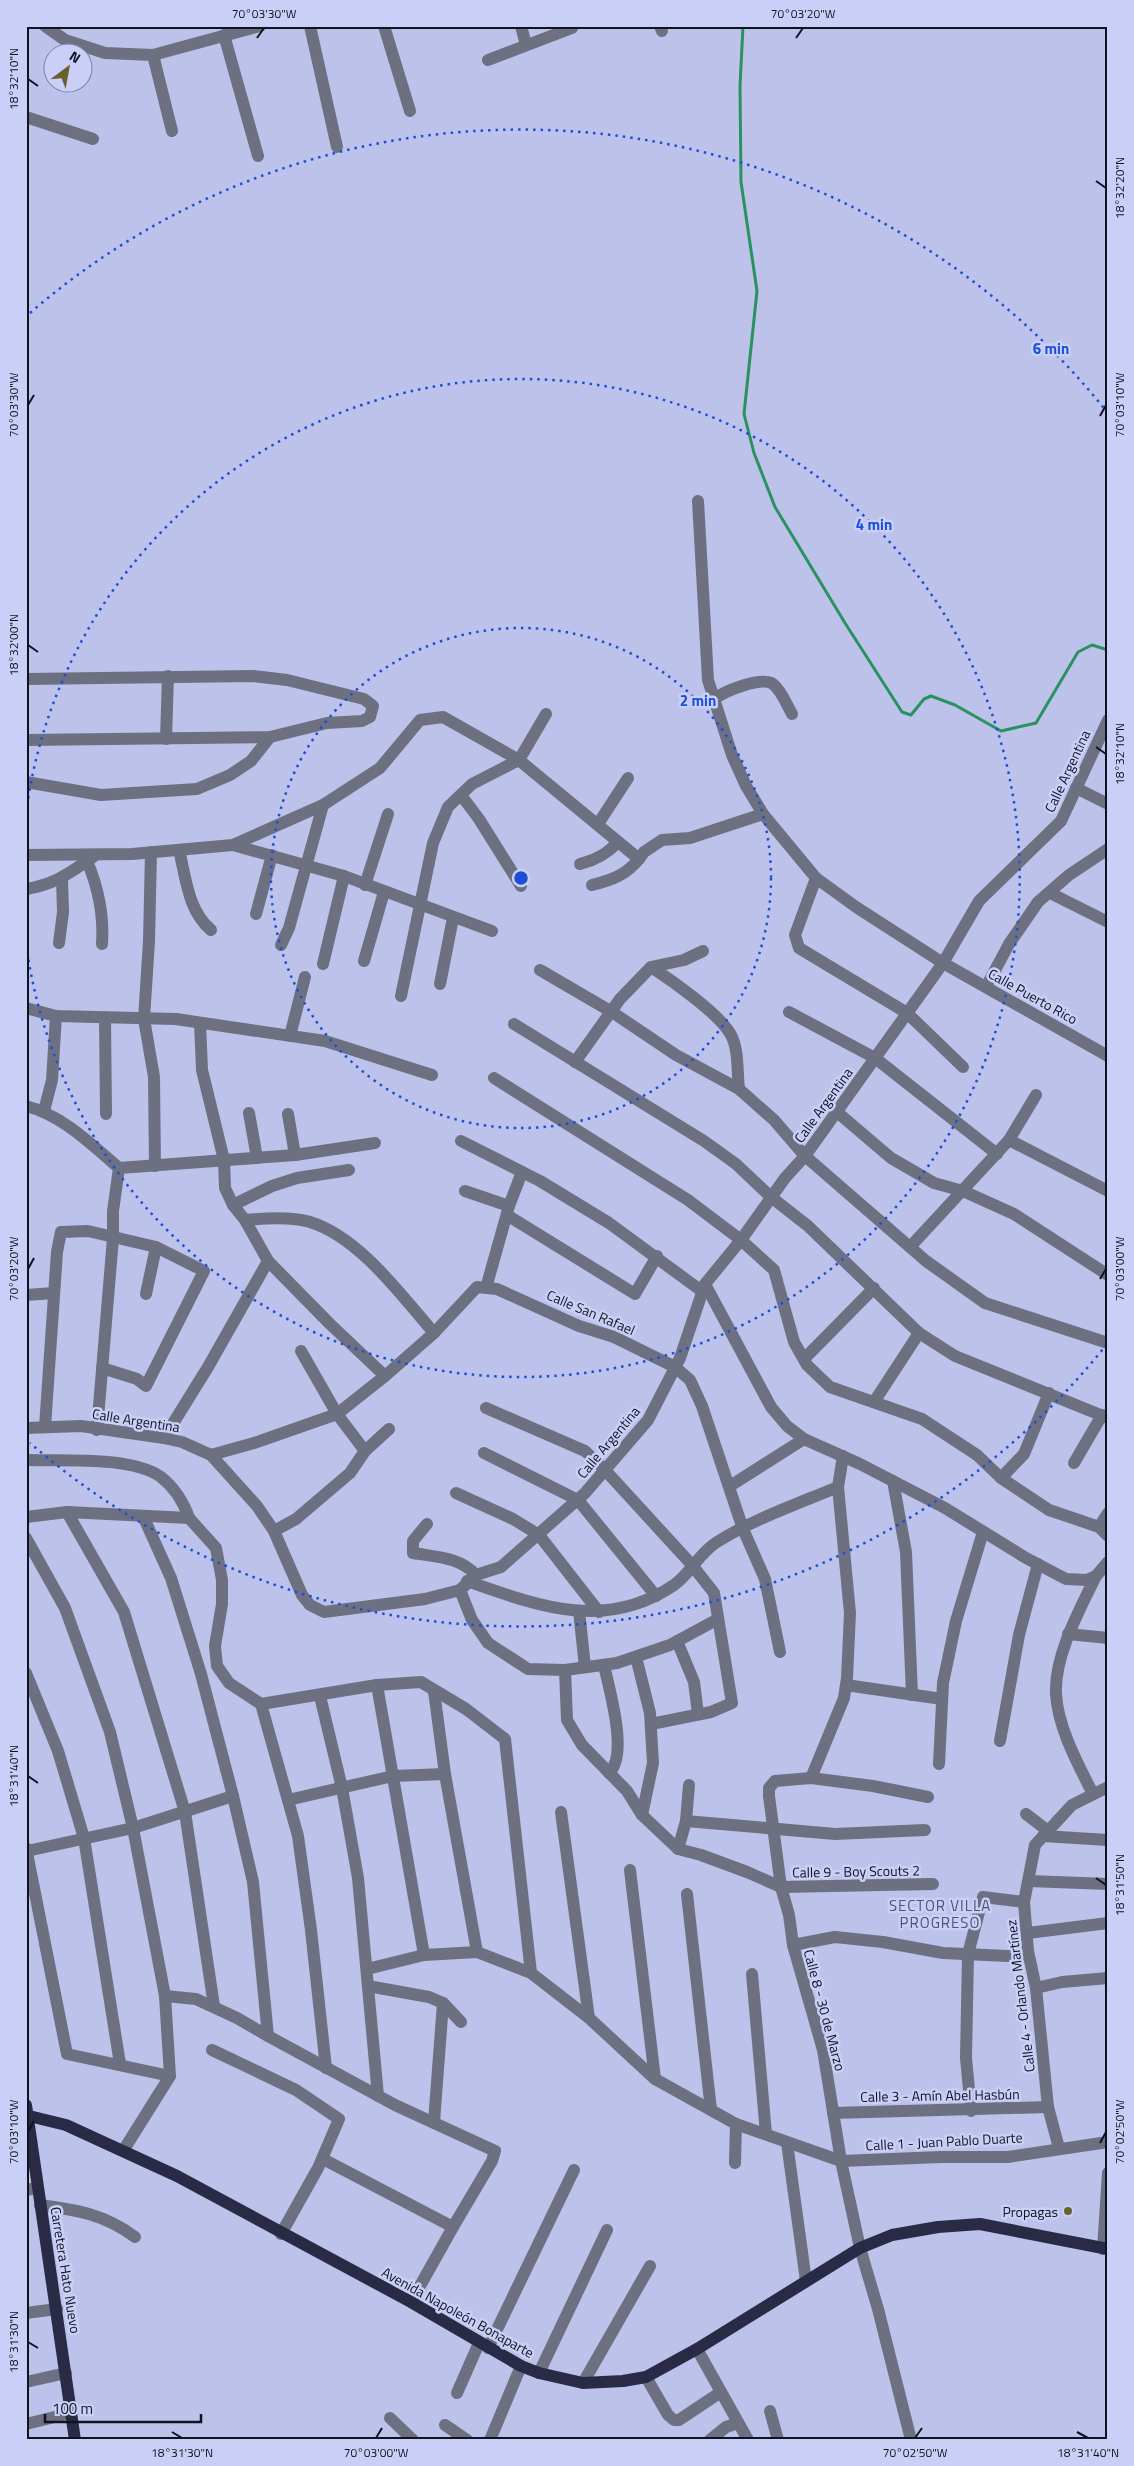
<svg xmlns="http://www.w3.org/2000/svg" width="1134" height="2466" font-family="'Titillium Web',sans-serif">
<style>
.lines{fill:none;stroke-linecap:round;stroke-linejoin:round}
.stream{stroke:#2a9261;stroke-width:3}
.minor{stroke:#6d7080;stroke-width:12}
.major{stroke:#292b46;stroke-width:12}
.ticks{fill:none;stroke:#111220;stroke-width:2}
.ring{fill:none;stroke:#1d4ed8;stroke-width:2.5;stroke-dasharray:2.5 5}
.poi-dot{fill:#6a602d;stroke:#c9cff7;stroke-width:2}
.labels{text-anchor:middle;dominant-baseline:central;stroke-width:5;stroke-linejoin:round;paint-order:stroke}
.street-label{font-size:14px;fill:#111220;stroke:#c9cff7}
.poi-label{font-size:14px;fill:#111220;stroke:#c9cff7;text-anchor:end}
.neighbourhood-label{font-size:15px;letter-spacing:1px;fill:#4f5375;stroke:#c9cff7}
.centre{fill:#1d4ed8;stroke:#c9cff7;stroke-width:2.5}
.ring-label{font-size:15px;text-anchor:middle;font-weight:bold;fill:#1d4ed8;stroke:#c9cff7;stroke-width:5;stroke-linejoin:round;paint-order:stroke}
.neatline{fill:none;stroke:#111220;stroke-width:2}
.ticks-label{font-size:12px;text-anchor:middle;fill:#111220}
</style>
<rect width="100%" height="100%" fill="#bdc2ea"/>
<g class="lines">
<path class="stream" d="M743 26 740 86 741 182 757 291 744 414 754 453 775 507 845 623 902 712 911 715 924 699 931 696 955 705 1001 731 1036 723 1078 652 1092 645 1108 650"/>
<g class="minor">
<path d="M45 26 65 40 105 53 153 55 260 26"/>
<path d="M310 26 337 147"/>
<path d="M384 26 410 111"/>
<path d="M521 26 526 45"/>
<path d="M660 26 662 31"/>
<path d="M224 35 258 156"/>
<path d="M153 55 172 131"/>
<path d="M488 60 572 28"/>
<path d="M26 117 93 139"/>
<path d="M698 501 708 680 732 755 746 786 763 814 816 878 856 907 943 963 1108 1056"/>
<path d="M26 679 253 676 287 680 364 699 373 706 370 717 362 721 327 723 270 737 26 740"/>
<path d="M714 699C725 691 761 676 773 684 781 690 787 705 792 714"/>
<path d="M166 739 168 676"/>
<path d="M26 782 101 795 197 789 230 775 251 761 270 737"/>
<path d="M1076 788 1108 804"/>
<path d="M461 795 479 819 521 886"/>
<path d="M598 824 628 778"/>
<path d="M233 845 344 876 492 931"/>
<path d="M179 850C186 878 188 911 211 930"/>
<path d="M151 852 149 941 144 1019 154 1077 155 1166"/>
<path d="M26 855 132 854 233 845 323 805 380 768 420 720 443 717 519 760 639 859 644 852 662 840 690 838 763 814"/>
<path d="M87 861C98 887 104 915 102 944"/>
<path d="M580 864C596 860 607 854 618 842"/>
<path d="M816 878 795 935 799 948 907 1013 963 1067"/>
<path d="M365 885 388 814"/>
<path d="M592 885C612 880 626 875 639 859"/>
<path d="M26 889C56 884 69 873 93 857"/>
<path d="M1050 893 1108 922"/>
<path d="M256 914 272 855"/>
<path d="M59 943 63 912 62 879"/>
<path d="M281 945 289 928 323 805"/>
<path d="M364 961 384 892"/>
<path d="M323 964 344 876"/>
<path d="M651 967C671 980 720 1014 731 1035 739 1050 737 1073 739 1089"/>
<path d="M540 970 612 1012 676 1055 739 1089 774 1120 805 1156 926 1261 985 1303 1108 1343"/>
<path d="M440 984 453 918"/>
<path d="M986 987 1009 944 1038 902 1069 875 1108 849"/>
<path d="M401 996 433 843 448 807 472 784 519 760 546 714"/>
<path d="M26 1008 56 1016 176 1019 325 1041 432 1075"/>
<path d="M789 1012 875 1058 997 1154"/>
<path d="M105 1018 106 1114"/>
<path d="M200 1023 202 1070 224 1160 225 1188 233 1205 245 1220 268 1261 330 1324 385 1376"/>
<path d="M514 1024 704 1141 736 1164 771 1197 808 1226 919 1333 955 1356 1108 1418"/>
<path d="M290 1036 305 977"/>
<path d="M575 1062 620 999 651 967 684 960 703 951"/>
<path d="M494 1078 688 1200 741 1240 774 1270 794 1342 807 1365 830 1387 922 1419 977 1455 1001 1478 1049 1510 1099 1527 1108 1536"/>
<path d="M26 1106C62 1115 91 1144 119 1168"/>
<path d="M44 1111 52 1080 56 1016"/>
<path d="M837 1112 891 1158 934 1183 963 1191 1014 1214 1108 1275"/>
<path d="M249 1113 257 1158"/>
<path d="M288 1114 295 1155"/>
<path d="M1009 1140 1108 1191"/>
<path d="M461 1141 540 1181 609 1223 703 1292"/>
<path d="M465 1191 509 1206"/>
<path d="M233 1205 272 1186 297 1178 349 1170"/>
<path d="M507 1215 635 1294 657 1256"/>
<path d="M245 1220C265 1218 291 1216 310 1222 359 1237 401 1295 434 1333"/>
<path d="M910 1247 1009 1140 1036 1095"/>
<path d="M705 1284 771 1407 787 1426 804 1439 860 1464 945 1508 1026 1558 1066 1579 1087 1580 1096 1576 1108 1562"/>
<path d="M486 1288 509 1206 522 1172"/>
<path d="M146 1294 156 1247"/>
<path d="M26 1295 54 1293"/>
<path d="M301 1351 337 1414 365 1451"/>
<path d="M804 1359 874 1288"/>
<path d="M874 1402 919 1333"/>
<path d="M486 1408 585 1451 605 1470 692 1565 714 1593 732 1703 711 1712 651 1724"/>
<path d="M45 1427 57 1252 61 1232 88 1231 156 1247 204 1271 146 1386 137 1379 102 1368"/>
<path d="M26 1428 81 1426 164 1438 182 1442 211 1455 257 1506 274 1531 302 1595 310 1605 324 1612 425 1599 460 1590 476 1575 501 1567 585 1493 648 1420 680 1358 705 1284 741 1240 785 1178 805 1156 943 963 979 901 1061 821 1108 720"/>
<path d="M97 1430 113 1238V1211L119 1168 295 1155 375 1143"/>
<path d="M164 1438 208 1367 268 1261"/>
<path d="M484 1453 578 1500 656 1596"/>
<path d="M211 1455 254 1443 337 1414 385 1376 434 1333 477 1287 497 1289 579 1326 614 1337 675 1367 690 1380 702 1406 743 1529 765 1579 780 1652"/>
<path d="M26 1460C63 1461 132 1456 161 1477 174 1487 184 1503 189 1518"/>
<path d="M1074 1463 1102 1415"/>
<path d="M1001 1478 1024 1454 1049 1393"/>
<path d="M893 1481 906 1552 912 1695"/>
<path d="M730 1486 804 1439"/>
<path d="M456 1493 513 1519 539 1535 599 1612"/>
<path d="M67 1512 124 1612 185 1812 214 2006"/>
<path d="M143 1516 171 1578 201 1674 233 1796 253 1882 268 2036 395 2105 495 2151 492 2161 453 2227"/>
<path d="M26 1517 67 1512 189 1518 216 1548 222 1580V1604L215 1646 217 1666 229 1683 261 1704 298 1836 311 1930 326 2068"/>
<path d="M427 1524 413 1541V1553C436 1557 460 1557 476 1575"/>
<path d="M1099 1527 1108 1513"/>
<path d="M274 1531 296 1519 350 1473 365 1451 389 1429"/>
<path d="M26 1538 65 1608 110 1732 133 1828 165 1996 170 2076"/>
<path d="M467 1581C538 1606 605 1632 674 1585 690 1574 699 1553 717 1542 754 1519 797 1504 838 1487"/>
<path d="M460 1590 472 1620 488 1643 528 1669 565 1670 617 1663 670 1645 718 1619"/>
<path d="M579 1611 585 1667"/>
<path d="M1068 1634 1108 1638"/>
<path d="M677 1641 694 1682 698 1714"/>
<path d="M636 1657 650 1713 653 1763 642 1815"/>
<path d="M604 1665C609 1689 629 1755 609 1773"/>
<path d="M565 1670 567 1720 582 1745 627 1791 642 1815 678 1849 701 1855 747 1872 781 1887 933 1884"/>
<path d="M26 1673 58 1751 84 1838 120 2064"/>
<path d="M377 1685 424 1955"/>
<path d="M846 1685 942 1699"/>
<path d="M434 1691 445 1774 477 1952"/>
<path d="M320 1696 342 1788 358 1878 378 2096"/>
<path d="M261 1704 377 1685 421 1682 466 1709 505 1739 531 1973"/>
<path d="M1000 1741 1019 1635 1038 1564"/>
<path d="M939 1764 943 1683 956 1621 983 1532"/>
<path d="M811 1778 844 1698 847 1678 850 1613 838 1487 843 1456"/>
<path d="M1093 1794C1078 1764 1058 1728 1056 1694 1054 1656 1080 1609 1096 1576"/>
<path d="M288 1800 393 1776 445 1774"/>
<path d="M561 1812 589 2018"/>
<path d="M1026 1814 1048 1831"/>
<path d="M686 1821 835 1834 925 1830"/>
<path d="M1043 1836 1108 1840"/>
<path d="M26 1848 67 2054 170 2076 123 2151"/>
<path d="M678 1849 686 1821 689 1785"/>
<path d="M27 1851 133 1828 233 1796"/>
<path d="M630 1870 655 2079"/>
<path d="M1029 1881 1108 1884"/>
<path d="M687 1894 711 2110"/>
<path d="M1028 1933 1108 1923"/>
<path d="M793 1945 835 1937 883 1942 943 1953 1028 1957"/>
<path d="M367 1969 424 1955 477 1952 531 1973 589 2018 655 2079 736 2124 841 2161 941 2157H1008L1108 2142"/>
<path d="M752 1974 766 2134"/>
<path d="M368 1986 429 1997 443 2003 461 2022"/>
<path d="M1036 1988 1062 1982 1108 1978"/>
<path d="M165 1996 196 1999 237 2018 268 2036"/>
<path d="M212 2050 296 2090 339 2119 318 2168 281 2234"/>
<path d="M971 2111 966 2058 968 1954 983 1897 1024 1902"/>
<path d="M833 2113 1048 2107"/>
<path d="M434 2122 443 2003"/>
<path d="M787 2143 806 2281"/>
<path d="M1059 2148 1048 2107 1036 1988 1028 1951 1024 1902 1035 1845 1072 1805 1108 1787"/>
<path d="M323 2159 453 2227 411 2302"/>
<path d="M735 2163 736 2124"/>
<path d="M26 2190 37 2188"/>
<path d="M40 2205C77 2210 104 2214 135 2237"/>
<path d="M1103 2249 1108 2173"/>
<path d="M26 2313 57 2309"/>
<path d="M488 2348 574 2170"/>
<path d="M697 2349 748 2440"/>
<path d="M539 2373 607 2230"/>
<path d="M646 2377 668 2415 674 2420H679L721 2392"/>
<path d="M26 2382 66 2373"/>
<path d="M583 2383 650 2266"/>
<path d="M457 2393 479 2343"/>
<path d="M770 2411 778 2440"/>
<path d="M390 2418 413 2440"/>
<path d="M26 2424 71 2413"/>
<path d="M445 2425 467 2440"/>
<path d="M490 2440 521 2366"/>
<path d="M710 2440 726 2427 738 2423"/>
<path d="M911 2440 878 2309 860 2248 841 2161 823 2050 793 1945 789 1915 781 1887 769 1796V1788L775 1781 811 1778 873 1786 928 1797"/>
</g>
<g class="major">
<path d="M26 2105 75 2440"/>
<path d="M29 2116 66 2125 177 2176 411 2302 521 2366 539 2373 583 2383 623 2381 646 2377 697 2349 860 2248 892 2235 938 2227 980 2224 1108 2249"/>
</g>
</g>
<path class="ticks" d="M257 38 264 28M796 38 803 28M28 79 38 86M1096 181 1106 188M28 405 34 395M1100 416 1106 405M28 645 38 652M1096 747 1106 754M28 1269 34 1258M1100 1279 1106 1269M28 1776 38 1783M1096 1878 1106 1885M28 2132 34 2121M1100 2143 1106 2132M28 2342 38 2348M172 2432 182 2438M1077 2432 1088 2438M376 2438 382 2428M915 2438 922 2428"/>
<g class="ring">
<circle cx="521" cy="878" r="250"/>
<path d="M26 813A499 499 0 1 1 26 943"/>
<path d="M1107 1344A749 749 0 0 1 30 1443M30 313A749 749 0 0 1 1107 412"/>
</g>
<circle class="poi-dot" cx="1068" cy="2211" r="5"/>
<g class="labels">
<g class="street-label">
<text transform="translate(1067 771) rotate(-65)">Calle Argentina</text>
<text transform="translate(1033 996) rotate(29)">Calle Puerto Rico</text>
<text transform="translate(823 1105) rotate(-54)">Calle Argentina</text>
<text transform="translate(591 1312) rotate(23)">Calle San Rafael</text>
<text transform="translate(136 1420) rotate(9)">Calle Argentina</text>
<text transform="translate(608 1442) rotate(-50)">Calle Argentina</text>
<text transform="translate(856 1871) rotate(-1)">Calle 9 - Boy Scouts 2</text>
<text transform="translate(1020 1996) rotate(-97)">Calle 4 - Orlando Martínez</text>
<text transform="translate(825 2010) rotate(75)">Calle 8 - 30 de Marzo</text>
<text transform="translate(940 2095) rotate(-1)">Calle 3 - Amín Abel Hasbún</text>
<text transform="translate(944 2141) rotate(-3)">Calle 1 - Juan Pablo Duarte</text>
<text transform="translate(66 2270) rotate(81)">Carretera Hato Nuevo</text>
<text transform="translate(458 2312) rotate(29)">Avenida Napoleón Bonaparte</text>
</g>
<g class="poi-label">
<text x="1058" y="2211">Propagas</text>
</g>
<g class="neighbourhood-label">
<text x="940" y="1905">SECTOR VILLA<tspan x="940" dy="17">PROGRESO</tspan></text>
</g>
</g>
<circle cx="521" cy="878" r="8" class="centre"/>
<g class="ring-label">
<text x="1051" y="354">6 min</text>
<text x="874" y="530">4 min</text>
<text x="698" y="706">2 min</text>
</g>
<rect width="1134" height="2466" fill="none" stroke="#c9cff7" stroke-width="55"/>
<g transform="translate(68 68) rotate(32)"><circle r="24" fill="#c9cff7" stroke="#7f83a1"/>
<path d="M0-4L9 19L0 12L-9 19Z" fill="#6a602d"/>
<text y="-8" font-size="14" font-weight="bold" text-anchor="middle" fill="#111220">N</text>
</g>
<path d="M45 2414v8h156v-8" fill="none" stroke="#111220" stroke-width="2.5"/>
<text x="52" y="2414" font-size="15" fill="#111220" stroke="#c9cff7" stroke-width="4" paint-order="stroke">100 m</text>
<rect x="28" y="28" width="1078" height="2410" class="neatline"/>
<g class="ticks-label">
<text x="264" y="18">70°03'30"W</text>
<text x="803" y="18">70°03'20"W</text>
<text transform="translate(14 79) rotate(-90)" y="4">18°32'10"N</text>
<text transform="translate(1120 188) rotate(-90)" y="4">18°32'20"N</text>
<text transform="translate(1120 405) rotate(-90)" y="4">70°03'10"W</text>
<text transform="translate(14 405) rotate(-90)" y="4">70°03'30"W</text>
<text transform="translate(14 645) rotate(-90)" y="4">18°32'00"N</text>
<text transform="translate(1120 754) rotate(-90)" y="4">18°32'10"N</text>
<text transform="translate(1120 1269) rotate(-90)" y="4">70°03'00"W</text>
<text transform="translate(14 1269) rotate(-90)" y="4">70°03'20"W</text>
<text transform="translate(14 1776) rotate(-90)" y="4">18°31'40"N</text>
<text transform="translate(1120 1885) rotate(-90)" y="4">18°31'50"N</text>
<text transform="translate(1120 2132) rotate(-90)" y="4">70°02'50"W</text>
<text transform="translate(14 2132) rotate(-90)" y="4">70°03'10"W</text>
<text transform="translate(14 2342) rotate(-90)" y="4">18°31'30"N</text>
<text x="182" y="2457">18°31'30"N</text>
<text x="376" y="2457">70°03'00"W</text>
<text x="915" y="2457">70°02'50"W</text>
<text x="1088" y="2457">18°31'40"N</text>
</g>
</svg>
